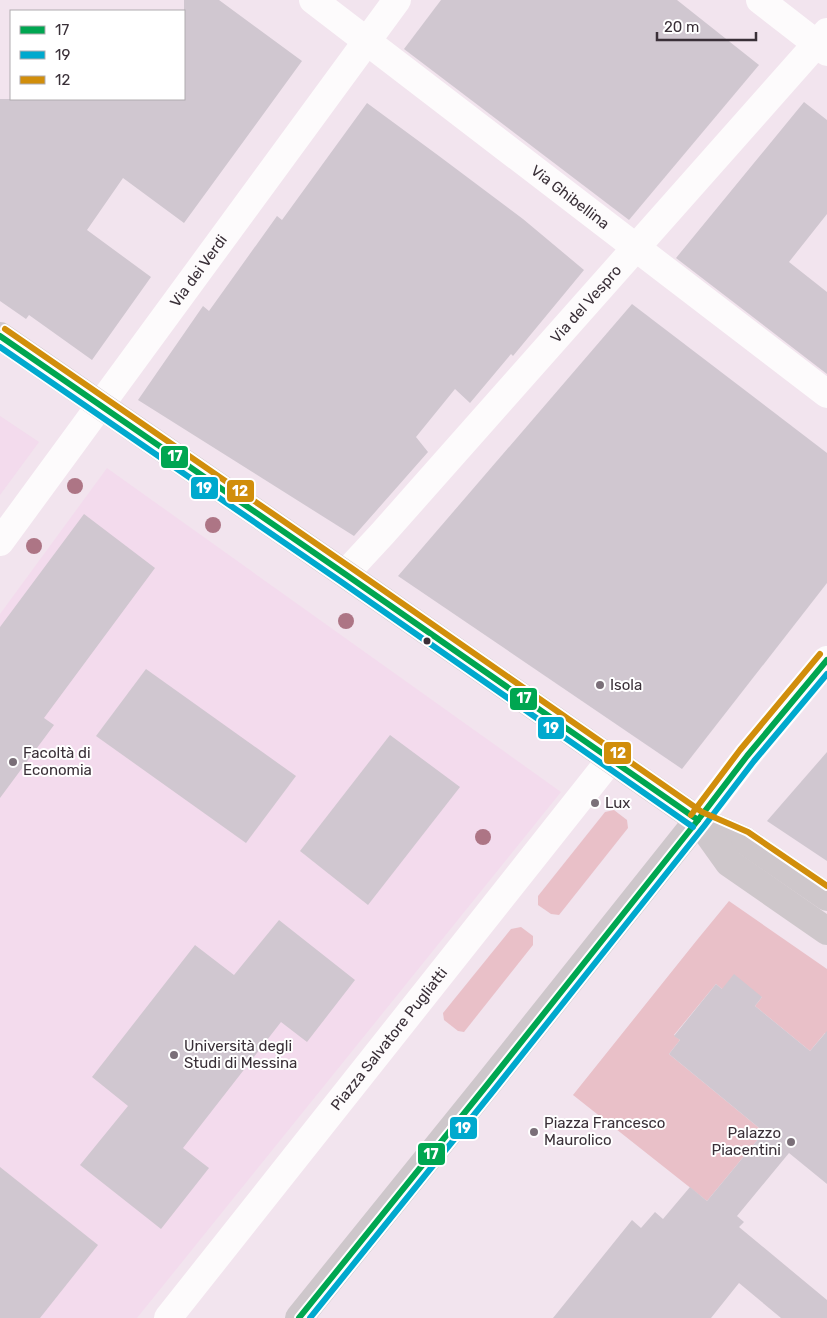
<svg xmlns="http://www.w3.org/2000/svg" width="827" height="1318" font-family="Rubik,sans-serif">
<style>
.built{fill:#f3dbed}
.green{fill:#e9c0c8}
.building{fill:#d0c7d0}
.lines{fill:none;stroke-linecap:round;stroke-linejoin:round}
.minor{stroke:#fdfbfc;stroke-width:28}
.tertiary{stroke:#fdfbfc;stroke-width:28}
.secondary{stroke:#cec7cb;stroke-width:28}
.bus-1-casing{stroke:#fff;stroke-width:10}
.bus-2-casing{stroke:#fff;stroke-width:10}
.bus-3-casing{stroke:#fff;stroke-width:10}
.bus-1{stroke:#00a651;stroke-width:6}
.bus-2{stroke:#00a9ce;stroke-width:6}
.bus-3{stroke:#d18e0b;stroke-width:6}
.tree{fill:#ad7585}
.bus-dot{fill:#3a3038;stroke:#fff;stroke-width:2}
.poi-dot{fill:#7a6f78;stroke:#fff;stroke-width:2}
.labels{text-anchor:middle;dominant-baseline:central;stroke-width:4;stroke-linejoin:round;paint-order:stroke}
.street-label{font-size:15px;fill:#3a3038;stroke:#fff}
.poi-label{font-size:15px;fill:#3a3038;stroke:#fff;text-anchor:start}
.line-badge{stroke:#fff;stroke-width:2}
.badge-label{font-size:14px;text-anchor:middle;font-weight:bold;fill:#fff}
</style>
<rect width="100%" height="100%" fill="#f2e4ee"/>
<g class="built">
<path d="M0 416 39 442 0 495Z"/>
<path d="M107 468 561 792 137 1318H0V614Z"/>
</g>
<g class="green">
<path d="M614 810 627 820 628 828 559 915 551 914 538 905V896L605 812Z"/>
<path d="M729 901 827 969V1034L825 1033 810 1051 755 1006 762 997 722 989 716 984 674 1035 680 1040 669 1054 764 1132 707 1201 573 1095 697 940Z"/>
<path d="M521 927 533 936V945L464 1032 458 1031 444 1020 443 1013 511 929Z"/>
</g>
<g class="building">
<path d="M184 0H219L302 61 184 223 123 178 87 230 151 277 92 360 29 315 26 319 0 301V99H184Z"/>
<path d="M441 0H677L759 65 629 220 404 49Z"/>
<path d="M804 102 827 120V214L789 262 827 292V374L676 258Z"/>
<path d="M367 103 439 156 523 219 584 270 513 356 511 354 470 403 455 389 416 437 428 452 354 536 138 400 203 306 209 311 277 216 282 220Z"/>
<path d="M632 304 827 453V583L682 769 398 576Z"/>
<path d="M84 514 155 568 44 718 54 725 0 798V627Z"/>
<path d="M146 669 296 776 246 843 96 736Z"/>
<path d="M390 735 460 787 368 905 300 851Z"/>
<path d="M827 752V861L767 821Z"/>
<path d="M279 920 355 980 307 1042 281 1022 183 1148 209 1168 161 1229 80 1165 128 1106 92 1077 195 945 234 975Z"/>
<path d="M734 974 762 997 755 1006 810 1051 827 1031V1184L789 1153 737 1216 744 1222 739 1227 827 1300V1318H781L739 1283 711 1318H553L632 1220 641 1228 655 1212 663 1219 690 1187 707 1201 764 1132 669 1054 680 1040 674 1036 716 984 722 989Z"/>
<path d="M0 1167 98 1245 40 1318H0Z"/>
</g>
<g class="lines">
<g class="minor">
<path id="s1" d="M313 0 827 394"/>
<path d="M760 0 827 52"/>
<path id="s2" d="M0 542 397 0"/>
<path id="s3" d="M345 574 383 533 827 32"/>
<path id="s4" d="M168 1318 611 759"/>
</g>
<path class="tertiary" d="M698 820 747 756 827 660"/>
<g class="secondary">
<path d="M0 336 345 574 698 820 744 840 827 897"/>
<path d="M699 821 729 863 827 931"/>
<path d="M299 1318 487 1085 698 820"/>
</g>
<defs>
<g id="bus-1">
<path d="M0 336 345 574 698 820"/>
<path d="M299 1318 487 1085 698 820 747 756 827 660"/>
</g>
<g id="bus-2">
<path d="M0 347 340 581 693 827"/>
<path d="M310 1318 494 1090 705 825 754 761 827 674"/>
</g>
<g id="bus-3">
<path d="M5 329 350 567 702 812 748 832 827 886"/>
<path d="M691 815 740 750 820 654"/>
</g>
</defs>
<use href="#bus-1" class="bus-1-casing"/>
<use href="#bus-2" class="bus-2-casing"/>
<use href="#bus-3" class="bus-3-casing"/>
<use href="#bus-1" class="bus-1"/>
<use href="#bus-2" class="bus-2"/>
<use href="#bus-3" class="bus-3"/>
</g>
<g class="tree">
<circle cx="75" cy="486" r="8"/>
<circle cx="213" cy="525" r="8"/>
<circle cx="34" cy="546" r="8"/>
<circle cx="346" cy="621" r="8"/>
<circle cx="483" cy="837" r="8"/>
</g>
<circle class="bus-dot" cx="427" cy="641" r="4.5"/>
<g class="poi-dot">
<circle cx="600" cy="685" r="5"/>
<circle cx="13" cy="762" r="5"/>
<circle cx="595" cy="803" r="5"/>
<circle cx="174" cy="1055" r="5"/>
<circle cx="534" cy="1132" r="5"/>
<circle cx="791" cy="1142" r="5"/>
</g>
<g class="labels">
<g class="street-label">
<text stroke="none"><textPath href="#s1" startOffset="324">Via Ghibellina</textPath></text>
<text stroke="none"><textPath href="#s2" startOffset="336">Via dei Verdi</textPath></text>
<text stroke="none"><textPath href="#s3" startOffset="362">Via del Vespro</textPath></text>
<text stroke="none"><textPath href="#s4" startOffset="356">Piazza Salvatore Pugliatti</textPath></text>
</g>
<g class="poi-label">
<text x="610" y="685">Isola</text>
<text x="23" y="753">Facoltà di<tspan x="23" dy="17">Economia</tspan></text>
<text x="605" y="803">Lux</text>
<text x="184" y="1046">Università degli<tspan x="184" dy="17">Studi di Messina</tspan></text>
<text x="544" y="1123">Piazza Francesco<tspan x="544" dy="17">Maurolico</tspan></text>
<text x="781" y="1133" text-anchor="end">Palazzo<tspan x="781" dy="17">Piacentini</tspan></text>
</g>
</g>
<g class="line-badge">
<rect x="160" y="445" width="29" height="24" rx="5" fill="#00a651"/>
<rect x="190" y="476" width="29" height="24" rx="5" fill="#00a9ce"/>
<rect x="226" y="479" width="29" height="24" rx="5" fill="#d18e0b"/>
<rect x="509" y="687" width="29" height="24" rx="5" fill="#00a651"/>
<rect x="537" y="716" width="28" height="24" rx="5" fill="#00a9ce"/>
<rect x="603" y="741" width="29" height="24" rx="5" fill="#d18e0b"/>
<rect x="449" y="1116" width="29" height="24" rx="5" fill="#00a9ce"/>
<rect x="417" y="1142" width="29" height="24" rx="5" fill="#00a651"/>
</g>
<g class="badge-label">
<text x="175" y="461">17</text>
<text x="204" y="493">19</text>
<text x="240" y="496">12</text>
<text x="524" y="703">17</text>
<text x="551" y="733">19</text>
<text x="618" y="758">12</text>
<text x="463" y="1133">19</text>
<text x="431" y="1159">17</text>
</g>
<rect x="10" y="10" width="175" height="90" fill="#ffffff" stroke="#b0acaf"/>
<rect x="20" y="26" width="25" height="8" fill="#00a651" stroke="#b0acaf"/>
<text x="55" y="35" font-size="15" fill="#3a3038">17</text>
<rect x="20" y="51" width="25" height="8" fill="#00a9ce" stroke="#b0acaf"/>
<text x="55" y="60" font-size="15" fill="#3a3038">19</text>
<rect x="20" y="76" width="25" height="8" fill="#d18e0b" stroke="#b0acaf"/>
<text x="55" y="85" font-size="15" fill="#3a3038">12</text>
<path d="M657 32v8h99v-8" fill="none" stroke="#3a3038" stroke-width="2.5"/>
<text x="664" y="32" font-size="15" fill="#3a3038" stroke="#ffffff" stroke-width="4" paint-order="stroke">20 m</text>
</svg>
